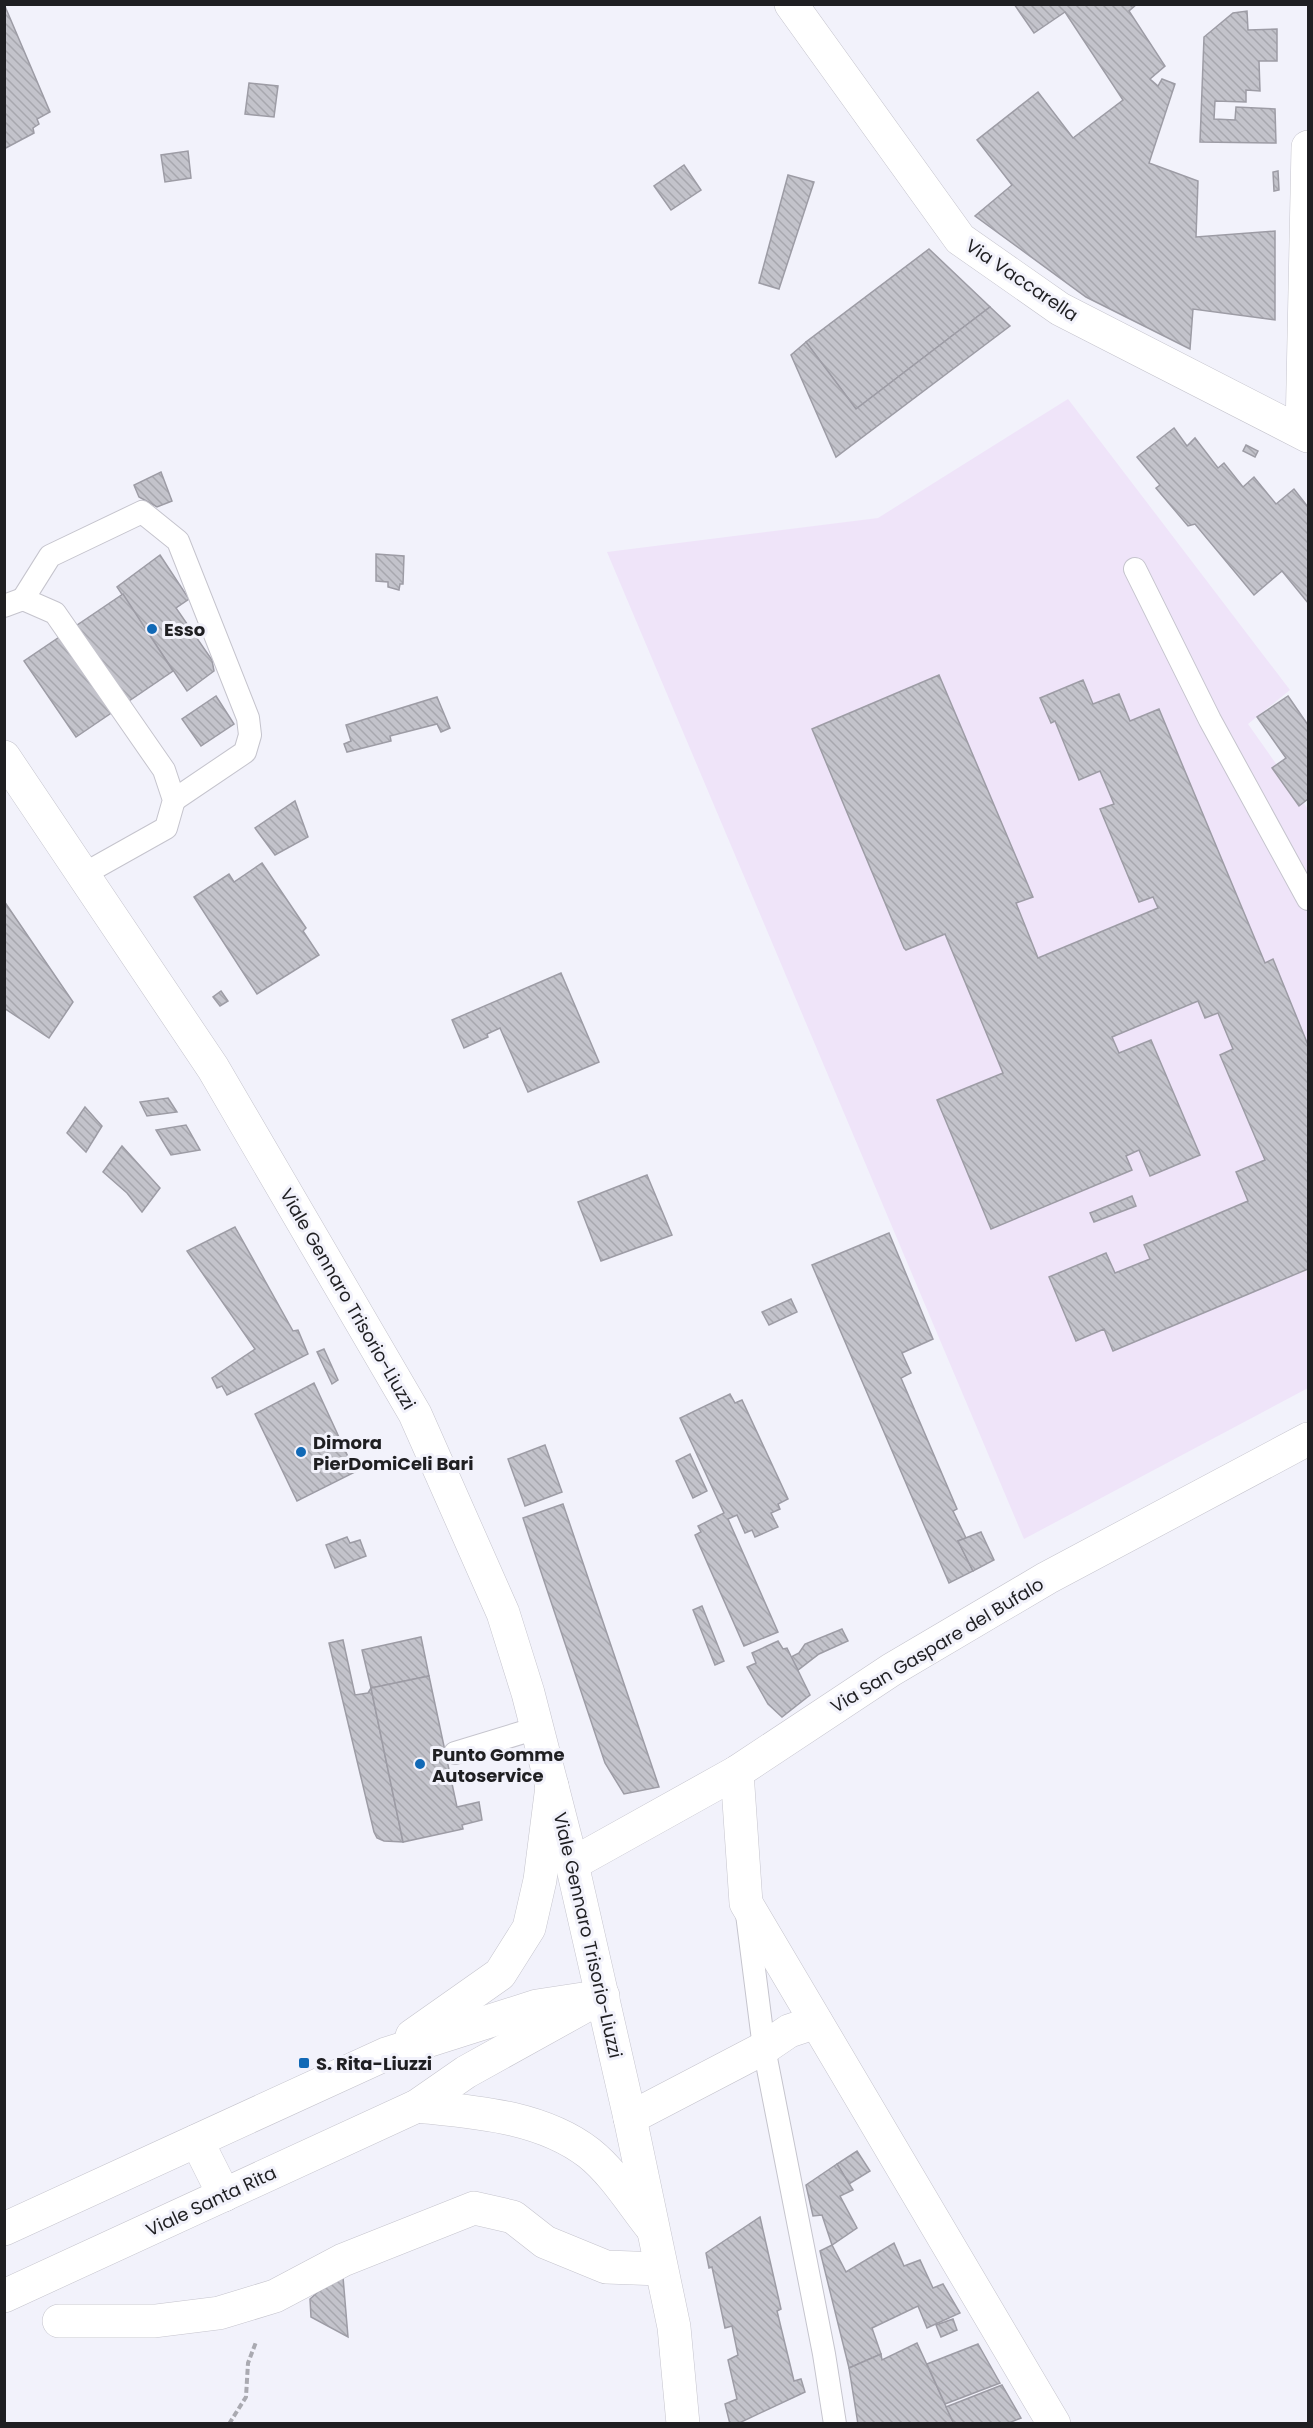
<svg xmlns="http://www.w3.org/2000/svg" width="1313" height="2428" font-family="Poppins,sans-serif">
<style>
.education{fill:#efe4f9}
.building{fill:url(#building-back-hatch);stroke:#9d9ca5;stroke-width:1.5}
.lines{fill:none;stroke-linecap:round;stroke-linejoin:round}
.lane-casing{stroke:#c5c4cd;stroke-width:24}
.street-casing{stroke:#c5c4cd;stroke-width:34}
.secondary-casing{stroke:#c5c4cd;stroke-width:34}
.path{stroke:#aaaab1;stroke-width:4;stroke-dasharray:6 3;stroke-linecap:butt}
.lane{stroke:#fff;stroke-width:22}
.street{stroke:#fff;stroke-width:33}
.secondary{stroke:#fff;stroke-width:33}
.poi-dot{fill:#1169b6;stroke:#f2f2fb;stroke-width:2}
.labels{text-anchor:middle;dominant-baseline:central;stroke-width:6;stroke-linejoin:round;paint-order:stroke}
.street-label{font-size:18px;fill:#1f1f22;stroke:#f2f2fb}
.poi-label{font-size:18px;font-weight:bold;fill:#1f1f22;stroke:#f2f2fb;text-anchor:start}
</style>
<defs>
<pattern id="building-back-hatch" width="6" height="6" patternUnits="userSpaceOnUse" patternTransform="scale(1.5)"><rect width="6" height="6" fill="#c3c3cb"/><path d="M-1 5l2 2M0 0l6 6M5-1l2 2" fill="none" stroke="#a7a7ae"/></pattern>
</defs>
<rect width="100%" height="100%" fill="#f2f2fb"/>
<path class="education" d="M1068 399 1290 690 1248 724 1308 809V1388L1024 1539 607 552 878 518Z"/>
<g class="building">
<path d="M4 4 50 112 37 119 39 124 33 128 34 133 4 149Z"/>
<path d="M1137 4 1129 11 1165 66 1150 79 1158 86 1162 79 1175 84 1149 163 1198 181 1196 237 1275 231V320L1193 309 1190 349 1086 297 975 216 1012 185 977 140 1038 92 1073 138 1123 100 1065 12 1034 33 1014 4Z"/>
<path d="M1247 11 1248 30 1277 29V61H1259L1260 91 1246 90V102L1215 101 1214 119 1235 120 1236 107 1275 109 1276 143 1200 142 1204 37 1233 13Z"/>
<path d="M249 83 278 86 274 117 245 114Z"/>
<path d="M188 151 191 178 165 182 161 155Z"/>
<path d="M684 165 701 190 671 210 654 186Z"/>
<path d="M1278 171 1279 190 1274 191 1273 172Z"/>
<path d="M788 175 814 182 779 289 759 283Z"/>
<path d="M929 249 990 307 856 409 806 342Z"/>
<path d="M990 307 1010 326 836 457 791 355 806 342 856 409Z"/>
<path d="M1174 428 1187 446 1195 438 1218 468 1224 463 1243 487 1254 477 1276 504 1294 489 1308 507V603L1282 571 1254 595 1195 524 1188 526 1156 488 1160 485 1137 457Z"/>
<path d="M1246 445 1258 451 1255 457 1243 451Z"/>
<path d="M161 472 172 501 157 507 139 497 134 485Z"/>
<path d="M376 554 404 556 403 584H400L399 590 388 587V582L376 581Z"/>
<path d="M160 555 189 599 176 608 212 660 214 671 187 691 117 587Z"/>
<path d="M123 594 173 671 76 737 24 661Z"/>
<path d="M939 675 1033 897 1016 903 1038 958 1158 908 1153 897 1139 902 1100 809 1114 804 1100 771 1079 780 1055 721 1051 723 1040 698 1083 680 1093 704 1119 694 1130 721 1159 709 1265 963 1273 959 1308 1045V1269L1113 1351 1104 1329 1076 1341 1049 1277 1106 1253 1115 1273 1150 1259 1144 1245 1248 1201 1236 1172 1265 1160 1220 1055 1233 1049 1218 1013 1205 1018 1198 1001 1112 1037 1119 1053 1151 1040 1200 1155 1150 1176 1139 1150 1126 1156 1132 1170 991 1229 937 1100 1003 1073 945 934 906 950 904 948 812 729Z"/>
<path d="M216 696 234 724 201 746 182 719Z"/>
<path d="M1288 696 1308 725V799L1299 806 1272 768 1286 758 1257 717Z"/>
<path d="M437 697 450 728 441 732 437 724 390 736 391 741 347 752 344 744 351 741 346 725Z"/>
<path d="M295 801 308 837 275 855 255 828Z"/>
<path d="M262 863 306 928 303 931 319 955 257 994 194 897 229 874 234 882Z"/>
<path d="M4 901 73 1002 49 1038 4 1008Z"/>
<path d="M561 973 599 1062 528 1092 500 1028 487 1034 488 1037 464 1048 452 1020Z"/>
<path d="M221 991 228 1001 220 1006 213 997Z"/>
<path d="M168 1098 177 1112 147 1116 140 1102Z"/>
<path d="M85 1107 102 1126 86 1152 67 1133Z"/>
<path d="M186 1125 200 1150 171 1155 156 1130Z"/>
<path d="M122 1146 160 1188 142 1212 127 1193 103 1172Z"/>
<path d="M647 1175 672 1235 601 1261 578 1202Z"/>
<path d="M1132 1196 1136 1206 1094 1222 1090 1213Z"/>
<path d="M235 1227 293 1331 298 1330 308 1354 227 1395 222 1386 217 1388 212 1378 255 1349 187 1251Z"/>
<path d="M889 1233 933 1339 902 1353 911 1373 901 1378 957 1509 953 1511 966 1538 958 1541 973 1571 949 1583 812 1265Z"/>
<path d="M791 1299 797 1312 769 1325 762 1312Z"/>
<path d="M324 1349 338 1380 332 1384 317 1352Z"/>
<path d="M314 1383 355 1472 297 1501 255 1414Z"/>
<path d="M730 1394 735 1403 742 1400 788 1499 778 1504 780 1509 771 1513 778 1527 755 1537 752 1530 745 1533 737 1515 728 1519 778 1632 744 1646 695 1535 701 1532 698 1526 724 1513 680 1418Z"/>
<path d="M545 1445 562 1492 525 1506 508 1459Z"/>
<path d="M690 1454 707 1491 693 1498 676 1461Z"/>
<path d="M563 1504 659 1787 624 1794 605 1763 523 1518Z"/>
<path d="M981 1532 994 1560 973 1571 958 1541Z"/>
<path d="M347 1537 350 1543 360 1540 366 1556 335 1568 326 1545Z"/>
<path d="M702 1606 724 1661 715 1665 693 1610Z"/>
<path d="M842 1629 848 1641 819 1654 798 1670 791 1657 799 1653 805 1644Z"/>
<path d="M421 1637 429 1676 371 1688 362 1650Z"/>
<path d="M343 1640 355 1695 368 1693 371 1688 403 1842 384 1841 377 1838 374 1832 329 1643Z"/>
<path d="M778 1641 783 1649 787 1648 810 1695 782 1717 768 1704 747 1667 756 1663 752 1653Z"/>
<path d="M429 1676 457 1807 479 1802 482 1820 462 1825 463 1829 403 1842 371 1688Z"/>
<path d="M857 2151 870 2171 849 2184 837 2164Z"/>
<path d="M837 2164 853 2190 840 2196 857 2228 832 2245 822 2215 813 2216 806 2185Z"/>
<path d="M760 2217 781 2309 777 2311 794 2381 801 2379 805 2392 737 2424H730L725 2404 737 2399 728 2360 738 2355 732 2326 725 2328 712 2267 709 2268 706 2253Z"/>
<path d="M894 2243 904 2266 920 2260 933 2288 943 2284 960 2313 927 2328 918 2306 872 2328 881 2354 849 2368 820 2251 832 2245 846 2272Z"/>
<path d="M343 2277 348 2337 311 2317 310 2299 319 2291Z"/>
<path d="M953 2319 957 2330 941 2337 936 2325Z"/>
<path d="M917 2343 954 2424H858L849 2368 881 2354 882 2360Z"/>
<path d="M978 2344 1000 2383 945 2404 927 2364Z"/>
<path d="M1002 2385 1021 2418 1006 2424H954L946 2407Z"/>
</g>
<g class="lines">
<defs>
<g id="lane">
<path d="M1135 569 1210 720 1308 899"/>
<path d="M23 599 50 556 142 512 178 541 248 718 250 735 245 752 174 800"/>
<path d="M4 606 23 599 55 613 164 770 174 800 166 828 84 874"/>
<path d="M455 1753 537 1728"/>
<path d="M747 1914 764 2048 824 2354 835 2424"/>
</g>
<g id="street">
<path d="M791 4 960 239 1060 309 1308 436"/>
<path d="M1302 432 1308 147"/>
<path d="M737 1772 746 1903 1054 2424"/>
<path d="M572 1864 737 1772 891 1670 1047 1578 1308 1439"/>
<path d="M412 2036 500 1974 529 1928 540 1880 552 1786"/>
<path d="M417 2106C475 2112 541 2116 589 2153 614 2173 632 2203 652 2228"/>
<path d="M630 2118 764 2048 789 2031 816 2022"/>
<path d="M197 2141 224 2195"/>
<path d="M4 2229 386 2054 537 2006 583 1999"/>
<path d="M4 2296 417 2106 466 2072 603 1996"/>
<path d="M59 2321H155L219 2313 275 2296 343 2260 474 2208 513 2217 545 2242 606 2267 661 2269"/>
</g>
<path id="secondary" d="M4 757 213 1068 415 1414 503 1613 528 1693 572 1864 630 2118 674 2327 683 2424"/>
</defs>
<use href="#lane" class="lane-casing"/>
<use href="#street" class="street-casing"/>
<use href="#secondary" class="secondary-casing"/>
<path class="path" d="M229 2424 246 2397 248 2363 256 2342"/>
<use href="#lane" class="lane"/>
<use href="#street" class="street"/>
<use href="#secondary" class="secondary"/>
</g>
<g class="poi-dot">
<circle cx="152" cy="629" r="6"/>
<circle cx="301" cy="1452" r="6"/>
<circle cx="420" cy="1764" r="6"/>
<rect x="298" y="2057" width="12" height="12" rx="3"/>
</g>
<g class="labels">
<g class="street-label">
<text transform="translate(1022 280) rotate(34)">Via Vaccarella</text>
<text transform="translate(348 1299) rotate(60)">Viale Gennaro Trisorio-Liuzzi</text>
<text transform="translate(937 1645) rotate(-31)">Via San Gaspare del Bufalo</text>
<text transform="translate(588 1935) rotate(77)">Viale Gennaro Trisorio-Liuzzi</text>
<text transform="translate(211 2201) rotate(-25)">Viale Santa Rita</text>
</g>
<g class="poi-label">
<text x="164" y="629">Esso</text>
<text x="313" y="1442">Dimora<tspan x="313" dy="21">PierDomiCeli Bari</tspan></text>
<text x="432" y="1754">Punto Gomme<tspan x="432" dy="21">Autoservice</tspan></text>
<text x="316" y="2063">S. Rita-Liuzzi</text>
</g>
</g>
<rect width="1313" height="2428" fill="none" stroke="#1f1f22" stroke-width="12"/>
</svg>
